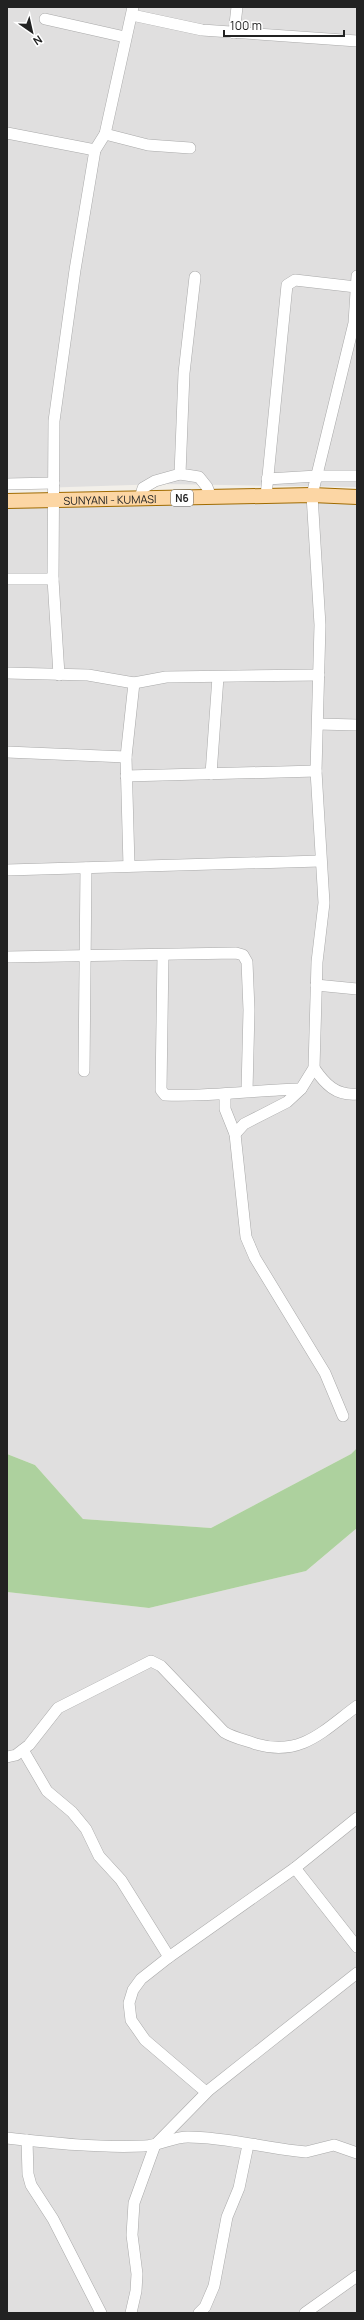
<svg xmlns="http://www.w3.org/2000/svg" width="364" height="2320" font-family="Manrope,sans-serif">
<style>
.residential{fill:#e0dfdf}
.forest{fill:#add19e}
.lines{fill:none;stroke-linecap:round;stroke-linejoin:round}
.minor-casing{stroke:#a9a9a9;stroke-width:12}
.major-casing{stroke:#a06b00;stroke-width:16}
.minor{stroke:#fff;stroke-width:11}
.major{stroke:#fcd6a4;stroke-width:14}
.labels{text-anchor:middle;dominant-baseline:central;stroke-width:3;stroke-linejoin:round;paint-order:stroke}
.shield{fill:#fff;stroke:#646464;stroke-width:1}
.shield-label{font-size:10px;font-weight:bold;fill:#222}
.street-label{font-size:11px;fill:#222;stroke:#fff}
</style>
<rect width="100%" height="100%" fill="#f2efe9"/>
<g class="residential">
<path d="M7 7H357V487L163 484 7 489Z"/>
<path d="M305 502 357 504V1448L351 1454 211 1528 83 1519 35 1465 7 1454V506Z"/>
<path d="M357 1528V2313H7V1592L149 1608 306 1571Z"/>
</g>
<path class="forest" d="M357 1448V1528L306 1571 149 1608 7 1592V1454L35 1465 83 1519 211 1528 351 1454Z"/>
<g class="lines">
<defs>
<g id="minor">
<path d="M132 15 202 30 357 41"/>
<path d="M45 19 125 37"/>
<path d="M234 33 237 7"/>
<path d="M7 133 95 150"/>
<path d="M105 134 148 145 190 148"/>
<path d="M195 277 184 373 180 474 199 477 207 487 211 497"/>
<path d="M267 479 317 476H357"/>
<path d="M7 484 54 483"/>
<path d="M266 496 287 285 295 280 356 287"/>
<path d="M140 498 143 488 155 481 180 474"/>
<path d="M7 579H53"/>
<path d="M7 673 88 675 134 683 166 677 319 675"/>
<path d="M59 675 53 579 54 421 75 270 95 150 105 134 133 7"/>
<path d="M318 724 357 725"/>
<path d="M7 752 126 757"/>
<path d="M211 774 218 677"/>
<path d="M126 776 316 771"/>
<path d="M129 866 126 757 134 683"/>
<path d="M7 870 320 861"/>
<path d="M163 955 161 1090 165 1095C209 1097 256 1090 301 1089"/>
<path d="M7 957 236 953 243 955 247 962 249 1010 247 1091"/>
<path d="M316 985 357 989"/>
<path d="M314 1068C325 1084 336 1096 357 1094"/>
<path d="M84 1071 86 868"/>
<path d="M225 1094V1109L235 1134 246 1237 255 1258 325 1373 343 1416"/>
<path d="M235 1134 244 1124 287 1102 301 1089 314 1068 317 962 324 903 316 771 320 625 312 495 354 323 357 276"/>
<path d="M23 1750 47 1791 72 1812 86 1829 99 1856 121 1880 169 1957"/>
<path d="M7 1757 16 1755 29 1745 58 1708 151 1661 161 1666 224 1732C234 1738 245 1740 256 1744 301 1757 323 1731 357 1706"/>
<path d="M295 1868 357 1947"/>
<path d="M206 2092 145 2040 131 2020 129 2003 133 1990 141 1979 169 1957 295 1868 357 1818"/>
<path d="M7 2138C52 2143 99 2148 144 2146 159 2146 172 2137 188 2137 224 2137 261 2147 297 2151L306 2152 334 2145 357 2153"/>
<path d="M27 2140 28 2174 31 2185 53 2219 101 2313"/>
<path d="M131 2313 136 2291 137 2274 132 2235 134 2203 155 2145 209 2090 357 1973"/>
<path d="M199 2313 205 2307 214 2286 227 2217 239 2188 248 2145"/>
<path d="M305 2313 357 2276"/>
</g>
<g id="major">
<path id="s1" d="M7 501 312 495 357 497"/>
</g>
</defs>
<use href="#minor" class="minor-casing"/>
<use href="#major" class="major-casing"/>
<use href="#minor" class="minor"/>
<use href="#major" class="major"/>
</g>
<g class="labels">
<rect class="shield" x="171" y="490" width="22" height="16" rx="3"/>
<g class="shield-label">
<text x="182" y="498">N6</text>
</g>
<g class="street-label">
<text stroke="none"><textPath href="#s1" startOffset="103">SUNYANI - KUMASI</textPath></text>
</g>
</g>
<rect width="364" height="2320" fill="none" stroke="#222222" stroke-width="16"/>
<g transform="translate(32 32) rotate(146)" stroke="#ffffff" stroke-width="3" paint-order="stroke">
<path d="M0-3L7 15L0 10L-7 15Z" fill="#222222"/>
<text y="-6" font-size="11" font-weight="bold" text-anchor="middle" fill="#222222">N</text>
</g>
<path d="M224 30v6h120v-6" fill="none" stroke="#222222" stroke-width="2"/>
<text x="230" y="30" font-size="12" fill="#222222" stroke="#ffffff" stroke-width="3" paint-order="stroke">100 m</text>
</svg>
